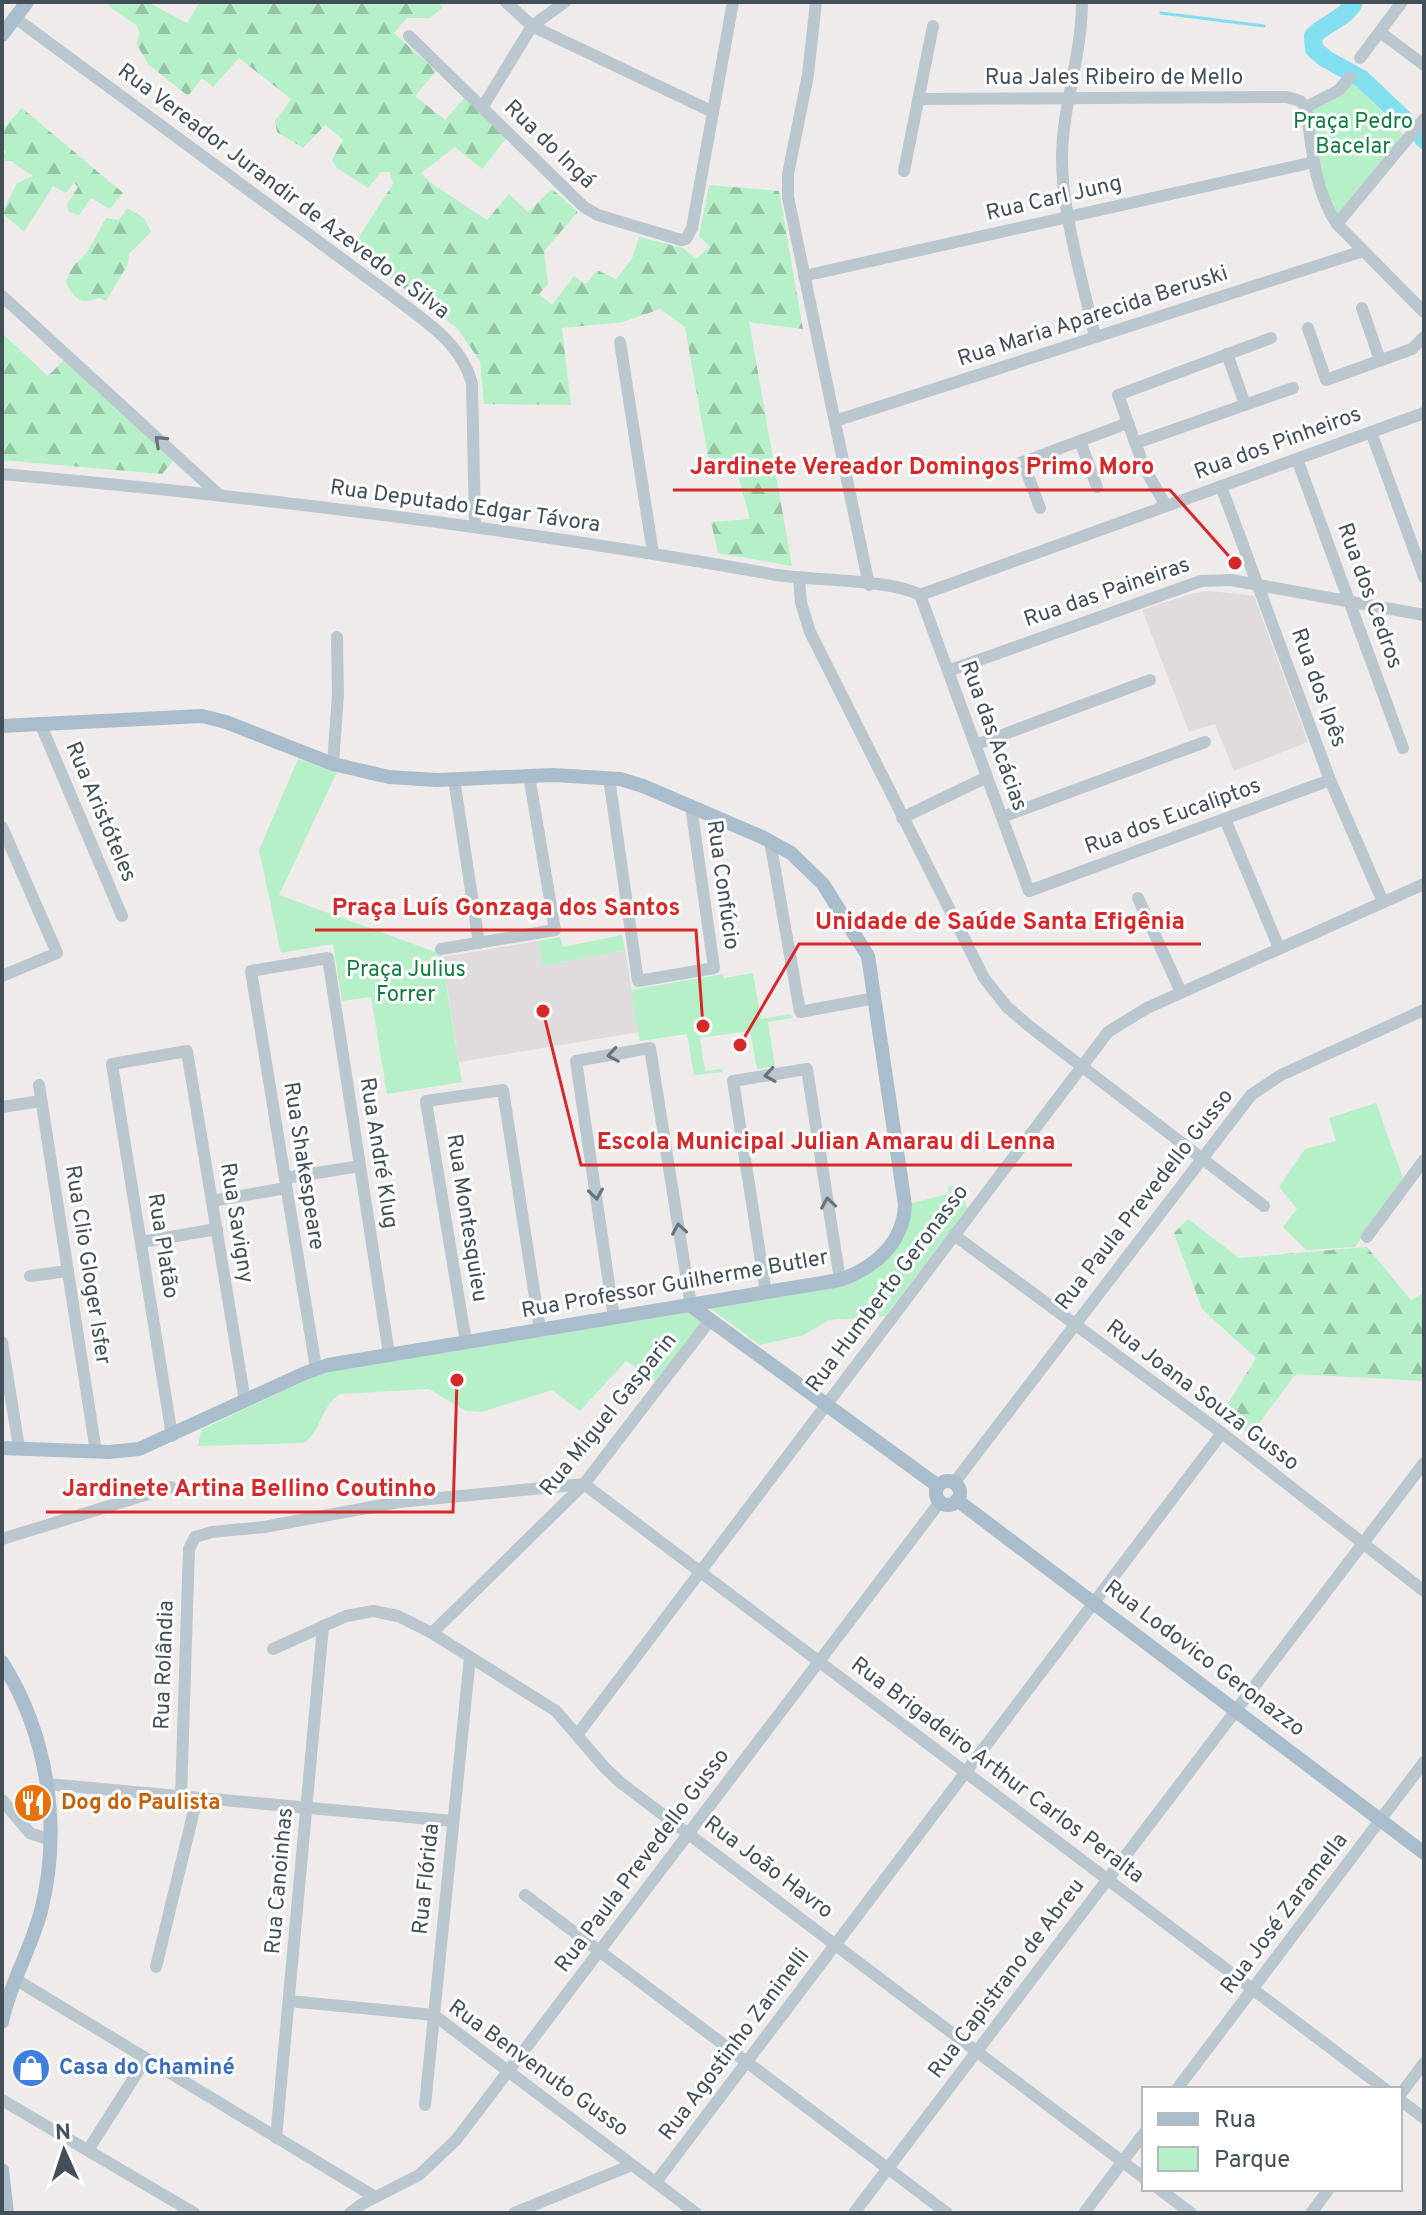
<svg xmlns="http://www.w3.org/2000/svg" width="1426" height="2215" font-family="Overpass,sans-serif">
<style>
.education{fill:#e0dcdd}
.forest{fill:url(#forest-firs)}
.park{fill:#b6f0c9}
.lines{fill:none;stroke-linecap:round;stroke-linejoin:round}
.stream{stroke:#81dfef;stroke-width:3}
.river{stroke:#81dfef;stroke-width:18}
.minor{stroke:#bbc7cf;stroke-width:12}
.major{stroke:#a9bdcd;stroke-width:14}
.oneway{stroke:#67747d}
.labels{text-anchor:middle;dominant-baseline:central;stroke-width:6;stroke-linejoin:round;paint-order:stroke}
.street-label{font-size:22px;fill:#43505a;stroke:#fff}
.park-label{font-size:22px;fill:#127d41;stroke:#fff}
.food-label{font-size:22px;font-weight:bold;fill:#c56008;stroke:#fff;text-anchor:start}
.shop-label{font-size:22px;font-weight:bold;fill:#366cbe;stroke:#fff;text-anchor:start}
.leader{fill:none;stroke:#d62828;stroke-width:3}
.callout-dot{fill:#d62828;stroke:#fff;stroke-width:3}
.callout-label{font-size:24px;text-anchor:middle;font-weight:bold;fill:#d62828;stroke:#fff;stroke-width:6;stroke-linejoin:round;paint-order:stroke}
</style>
<defs>
<pattern id="forest-firs" width="22" height="20" patternUnits="userSpaceOnUse" patternTransform="scale(2)"><rect width="22" height="20" fill="#b6f0c9"/><path d="M5 1l3.5 6h-7zM16 11l3.5 6h-7z" fill="#96c5a6"/></pattern>
</defs>
<rect width="100%" height="100%" fill="#efebeb"/>
<g class="education">
<path d="M1211 591 1254 596 1308 742 1234 771 1215 724 1189 732 1142 610 1194 593Z"/>
<path d="M538 941 544 966 625 950 639 1032 459 1062 442 957Z"/>
</g>
<g class="forest">
<path d="M110 2H147L187 23 200 2H437L443 7 430 18H407L394 33 436 71 415 96 445 120 465 97 506 139 482 169 455 147 421 173 434 185 487 220 509 194 528 212 552 189 578 212 544 251 548 284 539 294 552 305 574 276 586 284 597 270 616 279 632 259 639 237 683 248 696 259 710 247 699 236 709 185 779 191 803 329 749 322 792 566 718 553 711 522 750 519 735 464 710 468 685 327 660 309 623 322 562 328 571 405 484 404 480 361 457 328 351 249 393 184 390 172H381L368 188 337 168 332 160 343 140 325 125 303 148 277 132 275 121 291 99 239 58 213 87 202 78 188 96 148 64 136 43 140 33 136 25 108 6Z"/>
<path d="M22 108 123 193 110 209 91 198 79 215 69 212 67 204 78 187 74 183 66 193 53 186 24 232 2 213 17 183 33 176 11 161H5L3 156 6 152 2 148V130Z"/>
<path d="M127 208 144 218 151 232 129 254 128 264 106 301 99 298C80 305 76 300 66 283 73 260 79 264 89 249 95 239 100 228 106 218L119 220Z"/>
<path d="M2 333 48 376 64 360 173 461 162 474 2 460Z"/>
<path d="M1188 1219 1239 1258 1367 1247 1411 1300 1424 1293V1381L1296 1374 1250 1435 1221 1415 1256 1358 1202 1309 1174 1233Z"/>
</g>
<g class="park">
<path d="M1352 80 1404 135 1337 215 1326 196 1309 108Z"/>
<path d="M298 759 337 772 279 895 441 954 462 1082 387 1094 371 997 342 1001 333 944 281 953 259 850Z"/>
<path d="M622 935 625 950 543 966 538 941 560 937 563 947Z"/>
<path d="M753 973 761 1019 791 1014 792 1018 768 1022 775 1066 757 1069 750 1031 700 1038 705 1071 722 1069 723 1072 694 1075 687 1034 640 1041 631 990 723 974 724 978Z"/>
<path d="M1376 1103 1403 1178 1355 1247 1306 1250 1283 1227 1297 1209 1279 1187 1305 1149 1336 1141 1329 1118Z"/>
<path d="M961 1184 967 1209 885 1316 829 1320 804 1335 760 1345 710 1308 844 1285C880 1273 910 1243 912 1203L948 1194V1187Z"/>
<path d="M688 1311 704 1321 658 1382 626 1361 580 1411 552 1390 481 1412 466 1411 429 1389 341 1394C321 1404 322 1431 304 1443L198 1446 201 1430 310 1378 334 1370Z"/>
</g>
<g class="lines">
<g class="stream">
<path d="M1161 13 1264 26"/>
<path d="M1308 35 1313 36"/>
</g>
<g class="river">
<path d="M1354 2C1348 17 1326 23 1313 36L1314 49 1326 59 1362 79 1407 122"/>
<path d="M1423 139 1424 140"/>
</g>
<g class="minor">
<path d="M506 2 532 26 713 112"/>
<path d="M816 2 808 75 788 174V197L869 585"/>
<path d="M1082 2C1082 54 1063 104 1062 155 1061 211 1083 282 1095 337"/>
<path d="M14 17 395 298C426 322 461 343 472 383L475 527"/>
<path d="M1380 32 1424 65"/>
<path d="M409 36 584 207 598 215 681 240 686 239 692 228 733 2"/>
<path d="M1360 58 1402 2"/>
<path d="M918 99 1287 97 1300 101 1306 107"/>
<path d="M1306 107C1312 148 1314 190 1337 224L1424 312"/>
<path d="M1306 107 1339 90 1350 77"/>
<path d="M482 108 532 26 565 2"/>
<path d="M904 171 933 26"/>
<path d="M1337 224 1424 119"/>
<path d="M804 276 1314 162"/>
<path d="M2 296 218 494"/>
<path d="M1362 308 1380 360"/>
<path d="M1308 328 1326 380 1412 349 1424 337"/>
<path d="M620 342 653 553"/>
<path d="M1227 354 1245 404"/>
<path d="M835 421 1363 251"/>
<path d="M1371 432 1424 577"/>
<path d="M1080 441 1097 487"/>
<path d="M1136 443 1293 388"/>
<path d="M1297 459 1403 748"/>
<path d="M1023 462 1040 508"/>
<path d="M1007 468 1128 423"/>
<path d="M2 474C262 497 520 529 777 575 814 581 891 579 920 595"/>
<path d="M1221 486 1330 780 1383 902"/>
<path d="M1166 506 1144 467 1118 395 1271 338"/>
<path d="M799 579 801 603 810 632 984 978 1007 1007 1029 1026 1264 1206"/>
<path d="M920 595 1029 891 1330 780"/>
<path d="M920 595 1424 413"/>
<path d="M948 671 1201 581 1231 580 1424 615"/>
<path d="M40 723 122 916"/>
<path d="M975 745 1150 680"/>
<path d="M333 764 338 694 337 637"/>
<path d="M609 778 638 981 714 968 691 806"/>
<path d="M454 779 479 943"/>
<path d="M1002 817 1205 742"/>
<path d="M902 818 987 777"/>
<path d="M1225 819 1279 948"/>
<path d="M2 827 57 953 2 976"/>
<path d="M770 841 800 1012 875 998"/>
<path d="M1138 898 1181 992"/>
<path d="M441 949 555 930 529 775"/>
<path d="M39 1085 96 1452"/>
<path d="M2 1107 41 1101"/>
<path d="M285 1178 360 1166"/>
<path d="M212 1201 286 1188"/>
<path d="M954 1235 1222 1433 1424 1591"/>
<path d="M1367 1237 1424 1160"/>
<path d="M141 1242 217 1229"/>
<path d="M30 1276 68 1271"/>
<path d="M766 1293 733 1081 807 1069 840 1280"/>
<path d="M614 1318 576 1061 650 1048 691 1306"/>
<path d="M2 1342 19 1448"/>
<path d="M466 1342 426 1101 503 1090 540 1330"/>
<path d="M316 1368 251 971 328 958 389 1354"/>
<path d="M172 1436 112 1064 187 1051 245 1401"/>
<path d="M954 1483 1251 1095 1281 1075 1424 1010"/>
<path d="M2 1539 171 1487"/>
<path d="M432 1633 584 1484 711 1319"/>
<path d="M273 1649 346 1616 373 1611 398 1616 432 1633 556 1711 605 1768 621 1783 1144 2178"/>
<path d="M577 1735 1108 1032 1147 1008 1424 884"/>
<path d="M47 1784 453 1821"/>
<path d="M181 1796 189 1549 195 1537 212 1532 264 1527 399 1502 584 1484 1385 2089"/>
<path d="M2 1800 30 1833 50 1840"/>
<path d="M525 1895 947 2213"/>
<path d="M156 1967 197 1798"/>
<path d="M15 1979 375 2197"/>
<path d="M289 2001 434 2015 696 2213"/>
<path d="M1177 2089 1424 1762"/>
<path d="M1400 2095 1424 2063"/>
<path d="M2 2100 194 2213"/>
<path d="M1400 2100 1424 2118"/>
<path d="M425 2105 470 1657"/>
<path d="M276 2138 323 1626"/>
<path d="M88 2150 146 2059"/>
<path d="M656 2182 1222 1433"/>
<path d="M1159 2189 1191 2213"/>
<path d="M350 2213 362 2204 419 2175 456 2140 940 1502"/>
<path d="M514 2213 632 2165"/>
<path d="M854 2213 1424 1463"/>
<path d="M1084 2213 1144 2133"/>
<path d="M1311 2213 1329 2189"/>
</g>
<g class="major">
<path d="M2 35 27 2"/>
<path d="M2 726 202 716 226 722 333 764 389 777 437 780 553 775 620 779 643 786 762 837 791 853 823 884 868 956 905 1205C903 1244 874 1268 840 1280L328 1365 305 1373 139 1449 109 1452 2 1448"/>
<path d="M691 1306 938 1486"/>
<circle cx="948" cy="1493" r="12"/>
<path d="M957 1500 1424 1853"/>
<path d="M2 1662C48 1735 62 1828 41 1911 31 1949 10 1983 2 2022"/>
<path d="M2 2170 7 2213"/>
</g>
</g>
<defs><path id="oneway-chevron" d="M-2-3.5L2.5 0L-2 3.5" fill="none" stroke-width="1.6" stroke-linecap="round" stroke-linejoin="round" transform="scale(2)"/></defs>
<g class="oneway">
<use href="#oneway-chevron" transform="translate(160 441) rotate(-137)"/>
<use href="#oneway-chevron" transform="translate(613 1055) rotate(170)"/>
<use href="#oneway-chevron" transform="translate(770 1075) rotate(171)"/>
<use href="#oneway-chevron" transform="translate(596 1194) rotate(82)"/>
<use href="#oneway-chevron" transform="translate(828 1203) rotate(-99)"/>
<use href="#oneway-chevron" transform="translate(679 1229) rotate(-99)"/>
</g>
<defs>
<symbol id="restaurant-disc" viewBox="-11 -11 22 22"><circle r="9.5" fill="#e8710a" stroke="#fff"/><path d="M-5-6h1v4h1v-4h1v4h1v-4h1v5L-1.5 .5V6h-2V.5L-5-1ZM5-6V6H3V1.5H1.5Q1.5-4 5-6Z" fill="#fff"/></symbol>
<symbol id="shop-disc" viewBox="-11 -11 22 22"><circle r="9.5" fill="#3f7fe0" stroke="#fff"/><path d="M-5-2.5h2.3a2.7 3.5 0 0 1 5.4 0H5L5.5 6h-11ZM-1.5-2.5h3a1.5 2.3 0 0 0-3 0Z" fill="#fff"/></symbol>
</defs>
<g fill-rule="evenodd">
<use href="#restaurant-disc" x="11" y="1781" width="44" height="44"/>
<use href="#shop-disc" x="9" y="2046" width="44" height="44"/>
</g>
<g class="labels">
<g class="street-label">
<text x="1114" y="78">Rua Jales Ribeiro de Mello</text>
<text transform="translate(549 145) rotate(44)">Rua do Ingá</text>
<text transform="translate(283 192) rotate(37)">Rua Vereador Jurandir de Azevedo e Silva</text>
<text transform="translate(1054 199) rotate(-13)">Rua Carl Jung</text>
<text transform="translate(1093 317) rotate(-18)">Rua Maria Aparecida Beruski</text>
<text transform="translate(1278 444) rotate(-20)">Rua dos Pinheiros</text>
<text transform="translate(465 507) rotate(8)">Rua Deputado Edgar Távora</text>
<text transform="translate(1107 593) rotate(-19)">Rua das Paineiras</text>
<text transform="translate(1369 596) rotate(70)">Rua dos Cedros</text>
<text transform="translate(1318 688) rotate(70)">Rua dos Ipês</text>
<text transform="translate(993 736) rotate(70)">Rua das Acácias</text>
<text transform="translate(100 812) rotate(67)">Rua Aristóteles</text>
<text transform="translate(1173 817) rotate(-20)">Rua dos Eucaliptos</text>
<text transform="translate(722 885) rotate(82)">Rua Confúcio</text>
<text transform="translate(378 1153) rotate(81)">Rua André Klug</text>
<text transform="translate(303 1166) rotate(81)">Rua Shakespeare</text>
<text transform="translate(1145 1200) rotate(-52)">Rua Paula Prevedello Gusso</text>
<text transform="translate(466 1218) rotate(81)">Rua Montesquieu</text>
<text transform="translate(236 1223) rotate(81)">Rua Savigny</text>
<text transform="translate(162 1246) rotate(81)">Rua Platão</text>
<text transform="translate(87 1265) rotate(81)">Rua Clio Gloger Isfer</text>
<text transform="translate(675 1285) rotate(-10)">Rua Professor Guilherme Butler</text>
<text transform="translate(888 1289) rotate(-53)">Rua Humberto Geronasso</text>
<text transform="translate(1202 1396) rotate(37)">Rua Joana Souza Gusso</text>
<text transform="translate(609 1415) rotate(-51)">Rua Miguel Gasparin</text>
<text transform="translate(1204 1659) rotate(37)">Rua Lodovico Geronazzo</text>
<text transform="translate(165 1665) rotate(-88)">Rua Rolândia</text>
<text transform="translate(997 1771) rotate(37)">Rua Brigadeiro Arthur Carlos Peralta</text>
<text transform="translate(643 1861) rotate(-53)">Rua Paula Prevedello Gusso</text>
<text transform="translate(768 1868) rotate(37)">Rua João Havro</text>
<text transform="translate(427 1879) rotate(-84)">Rua Flórida</text>
<text transform="translate(280 1881) rotate(-85)">Rua Canoinhas</text>
<text transform="translate(1285 1914) rotate(-53)">Rua José Zaramella</text>
<text transform="translate(1007 1979) rotate(-53)">Rua Capistrano de Abreu</text>
<text transform="translate(735 2045) rotate(-53)">Rua Agostinho Zaninelli</text>
<text transform="translate(538 2069) rotate(36)">Rua Benvenuto Gusso</text>
</g>
<g class="park-label">
<text x="1353" y="122">Praça Pedro<tspan x="1353" dy="25">Bacelar</tspan></text>
<text x="406" y="970">Praça Julius<tspan x="406" dy="25">Forrer</tspan></text>
</g>
<g class="food-label">
<text x="61" y="1803">Dog do Paulista</text>
</g>
<g class="shop-label">
<text x="59" y="2068">Casa do Chaminé</text>
</g>
</g>
<path class="leader" d="M1235 563L1170 490H673M703 1026L696 930H315M740 1045L799 944H1201M543 1011L581 1165H1072M457 1380L453 1512H46"/>
<g class="callout-dot">
<circle cx="1235" cy="563" r="8"/>
<circle cx="703" cy="1026" r="8"/>
<circle cx="740" cy="1045" r="8"/>
<circle cx="543" cy="1011" r="8"/>
<circle cx="457" cy="1380" r="8"/>
</g>
<g class="callout-label">
<text x="922" y="474">Jardinete Vereador Domingos Primo Moro</text>
<text x="506" y="915">Praça Luís Gonzaga dos Santos</text>
<text x="1000" y="929">Unidade de Saúde Santa Efigênia</text>
<text x="826" y="1149">Escola Municipal Julian Amarau di Lenna</text>
<text x="249" y="1496">Jardinete Artina Bellino Coutinho</text>
</g>
<rect width="1426" height="2215" fill="none" stroke="#43505a" stroke-width="8"/>
<rect x="1142" y="2087" width="260" height="104" fill="#ffffff" stroke="#b4b9bd" stroke-width="2"/>
<rect x="1158" y="2113" width="40" height="12" fill="#a9bdcd" stroke="#b4b9bd" stroke-width="2"/>
<text x="1214" y="2127" font-size="24" fill="#43505a">Rua</text>
<rect x="1158" y="2147" width="40" height="24" fill="#b6f0c9" stroke="#b4b9bd" stroke-width="2"/>
<text x="1214" y="2167" font-size="24" fill="#43505a">Parque</text>
<g transform="translate(64 2151) rotate(357)" stroke="#ffffff" stroke-width="6" paint-order="stroke">
<path d="M0-6L14 30L0 20L-14 30Z" fill="#43505a"/>
<text y="-12" font-size="22" font-weight="bold" text-anchor="middle" fill="#43505a">N</text>
</g>
</svg>
